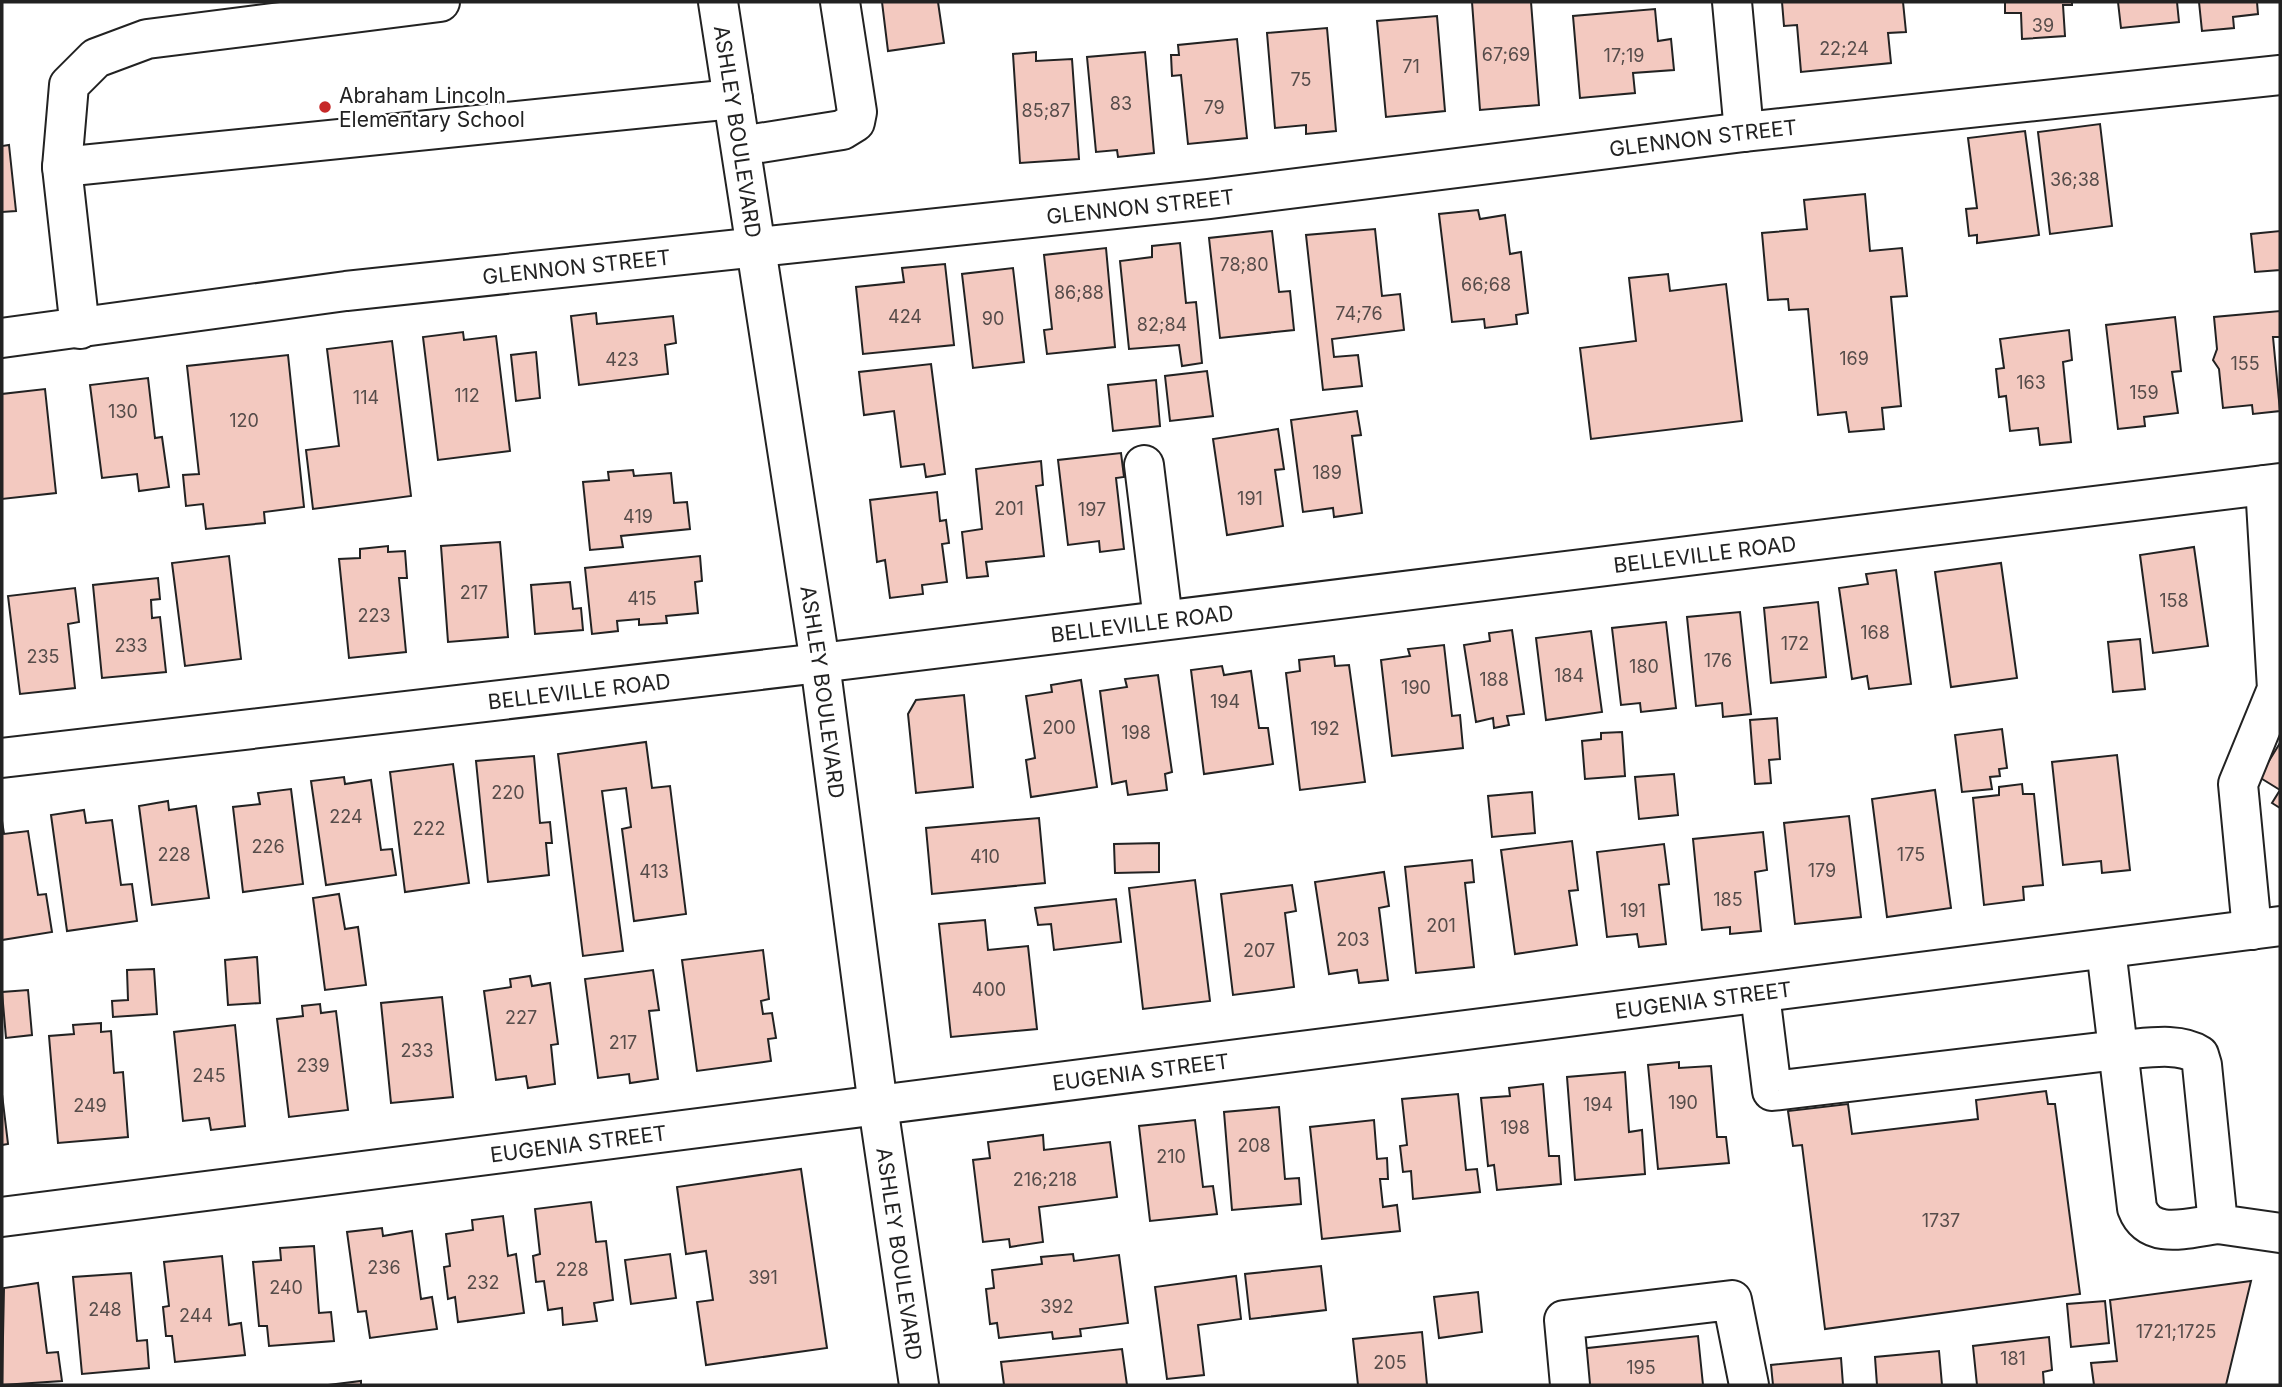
<svg xmlns="http://www.w3.org/2000/svg" width="2282" height="1387" font-family="Inter,sans-serif">
<style>
.building{fill:#f3c9c0;stroke:#222;stroke-width:2}
.lines{fill:none;stroke-linecap:round;stroke-linejoin:round}
.minor-casing{stroke:#222;stroke-width:42}
.major-casing{stroke:#222;stroke-width:42}
.minor{stroke:#fff;stroke-width:38}
.major{stroke:#fff;stroke-width:38}
.poi-dot{fill:#c62828;stroke:#fff;stroke-width:2.5}
.labels{text-anchor:middle;dominant-baseline:central;stroke-width:5;stroke-linejoin:round;paint-order:stroke}
.number-label{font-size:18px;fill:#564c4a}
.poi-label{font-size:21px;fill:#222;stroke:#fff;text-anchor:start}
.street-label{font-size:21px;fill:#222;stroke:#fff}
</style>
<rect width="100%" height="100%" fill="#fff"/>
<g class="building">
<path d="M882 2H938L944 43 888 51Z"/>
<path d="M1472 2H1531L1539 105 1480 110Z"/>
<path d="M1782 2H1903L1906 32 1888 33 1891 63 1801 72 1797 25 1784 26Z"/>
<path d="M2005 2H2072V5H2063L2065 36 2022 39 2021 13H2005Z"/>
<path d="M2118 2H2177L2179 22 2121 28Z"/>
<path d="M2199 2H2257L2258 14 2233 17 2234 28 2202 31Z"/>
<path d="M1655 9 1658 41 1671 39 1674 70 1633 73 1635 93 1580 98 1573 16Z"/>
<path d="M1437 16 1445 111 1386 117 1377 21Z"/>
<path d="M1327 28 1336 131 1306 134V125L1275 128 1267 33Z"/>
<path d="M1237 39 1247 138 1188 144 1181 75 1172 76 1171 55H1179L1178 45Z"/>
<path d="M1036 52V61L1072 59 1079 159 1020 163 1013 54Z"/>
<path d="M1145 52 1154 153 1118 157 1117 150 1096 152 1087 57Z"/>
<path d="M2100 124 2112 226 2050 234 2038 132Z"/>
<path d="M2025 131 2039 235 1977 243V235L1969 236 1966 209 1977 208 1968 138Z"/>
<path d="M9 145 16 211 2 212V146Z"/>
<path d="M1865 194 1870 251 1902 248 1907 296 1891 297 1901 406 1882 408 1884 429 1849 432 1846 412 1818 415 1808 309 1789 310 1788 299 1768 300 1762 233 1807 229 1804 200Z"/>
<path d="M1478 210 1480 219 1505 215 1510 254 1521 252 1528 313 1516 315 1517 324 1485 328 1484 319 1452 322 1439 214Z"/>
<path d="M1375 229 1382 296 1400 294 1404 330 1332 339 1334 357 1358 355 1362 386 1323 390 1306 235Z"/>
<path d="M1272 231 1279 292 1290 291 1294 330 1220 338 1209 238Z"/>
<path d="M2280 231V270L2255 272 2251 234Z"/>
<path d="M1180 243 1186 303 1196 302 1202 363 1182 366 1179 345 1129 349 1120 261 1152 257V246Z"/>
<path d="M1106 248 1115 347 1047 354 1044 330 1052 329 1044 255Z"/>
<path d="M945 264 954 345 863 354 856 287 904 282 902 268Z"/>
<path d="M1013 268 1024 362 973 368 962 274Z"/>
<path d="M1668 274 1670 291 1726 284 1742 421 1591 439 1580 348 1636 341 1629 278Z"/>
<path d="M2280 311V337H2273L2280 411 2253 414 2252 405 2223 408 2219 369 2213 360 2217 349 2214 317Z"/>
<path d="M596 313 597 324 673 316 676 343 665 345 668 374 579 385 571 316Z"/>
<path d="M2175 317 2181 371 2172 372 2178 413 2144 417 2145 426 2118 429 2106 325Z"/>
<path d="M2069 330 2072 360 2063 362 2071 442 2040 445 2038 428 2010 431 2006 396 1999 397 1996 369 2004 368 2000 339Z"/>
<path d="M463 332 464 340 496 336 510 451 438 460 423 337Z"/>
<path d="M392 341 411 496 313 509 306 450 339 446 327 349Z"/>
<path d="M536 352 540 398 516 401 511 355Z"/>
<path d="M288 355 304 507 264 512 265 523 206 529 203 504 186 506 183 475 199 474 187 366Z"/>
<path d="M931 364 945 474 926 477 924 464 901 467 894 411 864 415 859 372Z"/>
<path d="M1207 371 1213 416 1170 421 1165 376Z"/>
<path d="M148 378 155 438 162 437 169 487 139 491 137 474 102 478 90 385Z"/>
<path d="M1156 380 1160 426 1113 431 1108 385Z"/>
<path d="M45 389 56 493 2 499V394Z"/>
<path d="M1357 411 1361 435 1352 436 1362 513 1334 517 1333 508 1303 512 1291 420Z"/>
<path d="M1278 429 1284 469 1275 470 1283 526 1227 535 1213 439Z"/>
<path d="M1121 453 1124 477 1116 478 1124 549 1100 552 1099 541 1068 545 1058 460Z"/>
<path d="M1041 461 1043 485 1036 486 1044 556 986 562 988 576 967 578 962 532 982 529 976 469Z"/>
<path d="M633 470 634 476 671 473 674 503 687 502 690 529 621 536 623 547 590 550 583 482 609 480 608 472Z"/>
<path d="M937 492 940 521 946 520 949 543 942 544 947 582 922 585 923 594 890 598 885 560 877 562 870 500Z"/>
<path d="M500 542 508 637 448 642 441 546Z"/>
<path d="M388 546V552L405 551 407 578H399L406 652 349 658 339 559 360 558V549Z"/>
<path d="M2194 547 2208 646 2153 653 2140 555Z"/>
<path d="M229 556 241 659 185 666 172 563Z"/>
<path d="M700 556 702 581 695 582 698 613 666 616 667 623 639 625V619L617 621 618 631 592 634 585 568Z"/>
<path d="M2001 563 2017 678 1951 687 1935 572Z"/>
<path d="M1896 570 1911 684 1869 689 1867 676 1852 679 1839 588 1868 584 1866 574Z"/>
<path d="M158 578 160 599 151 600 152 618 160 617 166 672 102 678 93 585Z"/>
<path d="M570 582 573 609 581 608 583 630 535 634 531 585Z"/>
<path d="M75 588 79 622 68 624 75 688 20 694 8 596Z"/>
<path d="M1818 602 1826 677 1771 683 1764 608Z"/>
<path d="M1740 612 1751 714 1723 717 1722 703 1696 706 1687 617Z"/>
<path d="M1666 622 1676 708 1641 712 1640 703 1621 705 1612 628Z"/>
<path d="M1512 630 1524 714 1507 716 1509 725 1494 728 1493 718 1476 722 1464 645 1490 641 1489 633Z"/>
<path d="M1591 631 1602 712 1546 720 1536 638Z"/>
<path d="M2140 639 2145 689 2113 692 2108 642Z"/>
<path d="M1444 645 1452 716 1460 715 1463 748 1392 756 1381 660 1410 656 1408 649Z"/>
<path d="M1334 656 1335 666 1349 665 1365 782 1300 790 1286 673 1300 671 1299 660Z"/>
<path d="M1222 666 1224 675 1251 671 1259 728H1268L1273 764 1204 774 1191 670Z"/>
<path d="M1158 675 1172 772 1165 774 1167 790 1128 795 1126 781 1112 784 1100 691 1127 687 1125 679Z"/>
<path d="M1081 680 1097 787 1031 797 1026 760 1035 758 1026 696 1052 692 1051 685Z"/>
<path d="M964 695 973 787 916 793 908 714 916 700Z"/>
<path d="M1777 718 1780 759 1769 760 1771 783 1755 784 1750 720Z"/>
<path d="M2002 729 2007 768 1999 769 2000 776 1990 777 1992 789 1962 792 1955 735Z"/>
<path d="M1622 732 1625 776 1585 779 1582 741 1601 739V733Z"/>
<path d="M646 742 652 788 670 786 686 914 634 921 622 829 631 827 626 788 602 791 623 951 583 956 558 754Z"/>
<path d="M2280 743V808L2272 803 2280 790 2259 777Z"/>
<path d="M2117 755 2130 870 2102 873 2101 861 2063 865 2052 762Z"/>
<path d="M534 756 540 823 550 822 552 843H546L549 875 488 882 476 761Z"/>
<path d="M453 764 469 883 405 892 390 772Z"/>
<path d="M1674 774 1678 815 1639 819 1635 777Z"/>
<path d="M344 777 345 784 371 780 381 850 392 849 396 875 326 885 311 781Z"/>
<path d="M2022 784 2023 794H2034L2043 885 2023 887 2024 900 1984 905 1973 798 1999 795V787Z"/>
<path d="M291 789 303 884 243 892 233 807 260 804 258 793Z"/>
<path d="M1935 790 1951 908 1887 917 1872 799Z"/>
<path d="M1532 792 1535 833 1492 837 1488 796Z"/>
<path d="M168 801 169 810 196 806 209 898 152 905 139 806Z"/>
<path d="M84 810 86 823 112 820 121 885 132 884 137 921 67 931 51 815Z"/>
<path d="M1849 816 1861 917 1795 924 1784 823Z"/>
<path d="M1039 818 1045 883 932 894 926 828Z"/>
<path d="M2 821 4 834 28 831 38 895 46 894 52 932 2 940Z"/>
<path d="M1763 832 1767 870 1755 872 1761 931 1730 934V927L1702 930 1693 839Z"/>
<path d="M1572 841 1578 890 1569 891 1577 945 1515 954 1501 850Z"/>
<path d="M1159 843V872L1115 873 1114 844Z"/>
<path d="M1664 844 1669 884 1659 885 1666 944 1639 947 1637 934 1607 937 1597 852Z"/>
<path d="M1472 860 1474 882 1465 883 1474 967 1416 973 1405 867Z"/>
<path d="M1384 872 1389 906 1379 908 1388 980 1359 983 1357 970 1329 974 1315 882Z"/>
<path d="M1195 880 1210 1001 1143 1009 1129 888Z"/>
<path d="M1292 885 1296 911 1285 913 1294 987 1233 995 1221 894Z"/>
<path d="M339 894 345 929 358 927 366 985 325 990 313 898Z"/>
<path d="M1116 899 1121 942 1054 950 1051 924 1038 925 1035 908Z"/>
<path d="M985 920 988 950 1028 946 1037 1029 951 1037 939 924Z"/>
<path d="M763 950 769 999 761 1001 763 1014 772 1013 776 1038 768 1039 771 1061 697 1071 682 960Z"/>
<path d="M257 957 260 1003 228 1005 225 960Z"/>
<path d="M154 969 157 1014 113 1017 112 1001 128 1000 127 970Z"/>
<path d="M653 970 659 1010 649 1011 658 1079 630 1083 629 1074 598 1078 585 979Z"/>
<path d="M530 976 532 986 550 983 558 1044 551 1045 555 1084 528 1088 526 1076 496 1080 484 991 511 987 510 979Z"/>
<path d="M28 990 32 1035 6 1038 2 992Z"/>
<path d="M442 997 453 1097 391 1103 381 1003Z"/>
<path d="M320 1004 321 1013 336 1011 348 1110 289 1117 277 1019 303 1016 302 1006Z"/>
<path d="M101 1023V1032L111 1031 114 1073 123 1072 128 1137 58 1143 49 1036 74 1034 73 1025Z"/>
<path d="M235 1025 245 1126 211 1130 209 1118 183 1121 174 1032Z"/>
<path d="M1679 1062V1068L1711 1066 1717 1137H1726L1729 1163 1658 1169 1648 1065Z"/>
<path d="M1625 1072 1629 1132 1642 1130 1645 1174 1575 1180 1567 1077Z"/>
<path d="M1543 1084 1549 1156H1559L1561 1184 1497 1190 1494 1165 1488 1166 1481 1098 1510 1096 1509 1088Z"/>
<path d="M2046 1091 2048 1104H2055L2080 1294 1825 1329 1802 1145 1793 1146 1788 1111 1848 1104 1852 1134 1978 1119 1976 1100Z"/>
<path d="M2 1094 8 1144 2 1145Z"/>
<path d="M1458 1094 1466 1170 1477 1169 1480 1192 1413 1199 1411 1171 1403 1172 1400 1146 1407 1145 1402 1099Z"/>
<path d="M1279 1107 1285 1179 1299 1178 1301 1204 1232 1210 1224 1112Z"/>
<path d="M1195 1120 1203 1187 1213 1186 1217 1214 1150 1221 1139 1126Z"/>
<path d="M1374 1120 1377 1159 1387 1158 1388 1179H1380L1383 1207 1397 1205 1400 1231 1322 1239 1310 1127Z"/>
<path d="M1043 1135 1044 1150 1110 1142 1117 1197 1039 1207 1043 1242 1010 1247 1009 1239 983 1242 973 1160 990 1158 988 1142Z"/>
<path d="M801 1169 827 1348 706 1365 697 1302 713 1300 706 1251 686 1254 677 1187Z"/>
<path d="M591 1202 596 1242 606 1241 613 1300 594 1303 597 1321 563 1325 562 1308 548 1310 544 1281 536 1282 533 1256 540 1254 535 1209Z"/>
<path d="M503 1216 508 1256 516 1254 524 1313 458 1322 455 1297 448 1299 444 1267 450 1266 446 1234 473 1230 472 1220Z"/>
<path d="M382 1228 383 1236 412 1231 421 1299 432 1297 437 1329 370 1338 366 1311 358 1312 347 1232Z"/>
<path d="M314 1246 319 1313 331 1312 334 1341 269 1346 267 1326H259L253 1262 281 1260 280 1248Z"/>
<path d="M670 1254 676 1298 631 1304 625 1260Z"/>
<path d="M1073 1254 1074 1261 1119 1255 1128 1323 1080 1329 1081 1336 1053 1339 1052 1332 999 1338 997 1323 990 1324 986 1289 994 1288 992 1270 1042 1264 1041 1257Z"/>
<path d="M222 1256 229 1325 241 1323 245 1355 175 1362 172 1336H166L163 1307 169 1306 164 1262Z"/>
<path d="M1321 1266 1326 1310 1250 1319 1245 1274Z"/>
<path d="M131 1273 137 1341 147 1340 149 1368 82 1374 73 1277Z"/>
<path d="M1236 1276 1241 1319 1198 1325 1204 1375 1167 1379 1155 1287Z"/>
<path d="M2251 1281 2226 1385H2094L2091 1363 2117 1361 2110 1300Z"/>
<path d="M38 1283 47 1353 58 1352 62 1381 2 1385 4 1288Z"/>
<path d="M1478 1292 1482 1332 1439 1338 1434 1297Z"/>
<path d="M2105 1301 2109 1343 2071 1347 2067 1304Z"/>
<path d="M1422 1332 1427 1385H1358L1353 1339Z"/>
<path d="M1698 1336 1703 1385H1583L1579 1349Z"/>
<path d="M2049 1337 2052 1370 2043 1372 2044 1385H1977L1973 1346Z"/>
<path d="M1122 1349 1127 1385H1004L1001 1362Z"/>
<path d="M1939 1351 1942 1385H1877L1875 1357Z"/>
<path d="M1841 1358 1843 1385H1773L1771 1365Z"/>
<path d="M361 1381V1385H328Z"/>
</g>
<g class="lines">
<defs>
<g id="minor">
<path d="M1732 2 1744 132"/>
<path d="M741 146 842 130 855 122 857 112 840 2"/>
<path d="M62 167 733 99"/>
<path d="M80 329 62 167 69 85 96 58 147 39 440 2"/>
<path id="s1" d="M2 338 346 291 1209 199 1744 132 2280 75"/>
<path d="M1144 465 1163 620"/>
<path id="s2" d="M2 758 820 663 2280 483"/>
<path d="M2252 930 2238 784 2277 689 2265 485"/>
<path d="M2106 949 2137 1208C2150 1242 2190 1227 2218 1224"/>
<path d="M1760 994 1772 1091 2118 1050C2142 1049 2178 1041 2199 1055L2202 1065 2218 1224 2280 1233"/>
<path id="s3" d="M2 1217 2280 926"/>
<path d="M1570 1385 1564 1320 1732 1300 1749 1385"/>
</g>
<g id="major">
<path id="s4" d="M718 2 820 663 878 1106 919 1385"/>
</g>
</defs>
<use href="#minor" class="minor-casing"/>
<use href="#major" class="major-casing"/>
<use href="#minor" class="minor"/>
<use href="#major" class="major"/>
</g>
<circle class="poi-dot" cx="325" cy="107" r="7"/>
<g class="labels">
<g class="number-label">
<text x="2043" y="25">39</text>
<text x="1844" y="48">22;24</text>
<text x="1506" y="54">67;69</text>
<text x="1624" y="55">17;19</text>
<text x="1411" y="66">71</text>
<text x="1301" y="79">75</text>
<text x="1121" y="103">83</text>
<text x="1214" y="107">79</text>
<text x="1046" y="110">85;87</text>
<text x="2075" y="179">36;38</text>
<text x="1244" y="264">78;80</text>
<text x="1486" y="284">66;68</text>
<text x="1079" y="292">86;88</text>
<text x="1359" y="313">74;76</text>
<text x="905" y="316">424</text>
<text x="993" y="318">90</text>
<text x="1162" y="324">82;84</text>
<text x="1854" y="358">169</text>
<text x="622" y="359">423</text>
<text x="2245" y="363">155</text>
<text x="2031" y="382">163</text>
<text x="2144" y="392">159</text>
<text x="467" y="395">112</text>
<text x="366" y="397">114</text>
<text x="123" y="411">130</text>
<text x="244" y="420">120</text>
<text x="1327" y="472">189</text>
<text x="1250" y="498">191</text>
<text x="1009" y="508">201</text>
<text x="1092" y="509">197</text>
<text x="638" y="516">419</text>
<text x="474" y="592">217</text>
<text x="642" y="598">415</text>
<text x="2174" y="600">158</text>
<text x="374" y="615">223</text>
<text x="1875" y="632">168</text>
<text x="1795" y="643">172</text>
<text x="131" y="645">233</text>
<text x="43" y="656">235</text>
<text x="1718" y="660">176</text>
<text x="1644" y="666">180</text>
<text x="1569" y="675">184</text>
<text x="1494" y="679">188</text>
<text x="1416" y="687">190</text>
<text x="1225" y="701">194</text>
<text x="1059" y="727">200</text>
<text x="1325" y="728">192</text>
<text x="1136" y="732">198</text>
<text x="508" y="792">220</text>
<text x="346" y="816">224</text>
<text x="429" y="828">222</text>
<text x="268" y="846">226</text>
<text x="174" y="854">228</text>
<text x="1911" y="854">175</text>
<text x="985" y="856">410</text>
<text x="1822" y="870">179</text>
<text x="654" y="871">413</text>
<text x="1728" y="899">185</text>
<text x="1633" y="910">191</text>
<text x="1441" y="925">201</text>
<text x="1353" y="939">203</text>
<text x="1259" y="950">207</text>
<text x="989" y="989">400</text>
<text x="521" y="1017">227</text>
<text x="623" y="1042">217</text>
<text x="417" y="1050">233</text>
<text x="313" y="1065">239</text>
<text x="209" y="1075">245</text>
<text x="1683" y="1102">190</text>
<text x="1598" y="1104">194</text>
<text x="90" y="1105">249</text>
<text x="1515" y="1127">198</text>
<text x="1254" y="1145">208</text>
<text x="1171" y="1156">210</text>
<text x="1045" y="1179">216;218</text>
<text x="1941" y="1220">1737</text>
<text x="384" y="1267">236</text>
<text x="572" y="1269">228</text>
<text x="763" y="1277">391</text>
<text x="483" y="1282">232</text>
<text x="286" y="1287">240</text>
<text x="1057" y="1306">392</text>
<text x="105" y="1309">248</text>
<text x="196" y="1315">244</text>
<text x="2176" y="1331">1721;1725</text>
<text x="2013" y="1358">181</text>
<text x="1390" y="1362">205</text>
<text x="1641" y="1367">195</text>
</g>
<g class="poi-label">
<text x="339" y="95">Abraham Lincoln<tspan x="339" dy="24">Elementary School</tspan></text>
</g>
<g class="street-label">
<text stroke="none"><textPath href="#s4" startOffset="131">ASHLEY BOULEVARD</textPath></text>
<text stroke="none"><textPath href="#s1" startOffset="1713">GLENNON STREET</textPath></text>
<text stroke="none"><textPath href="#s1" startOffset="1146">GLENNON STREET</textPath></text>
<text stroke="none"><textPath href="#s1" startOffset="579">GLENNON STREET</textPath></text>
<text stroke="none"><textPath href="#s2" startOffset="1715">BELLEVILLE ROAD</textPath></text>
<text stroke="none"><textPath href="#s2" startOffset="1148">BELLEVILLE ROAD</textPath></text>
<text stroke="none"><textPath href="#s2" startOffset="581">BELLEVILLE ROAD</textPath></text>
<text stroke="none"><textPath href="#s4" startOffset="698">ASHLEY BOULEVARD</textPath></text>
<text stroke="none"><textPath href="#s3" startOffset="1715">EUGENIA STREET</textPath></text>
<text stroke="none"><textPath href="#s3" startOffset="1148">EUGENIA STREET</textPath></text>
<text stroke="none"><textPath href="#s3" startOffset="581">EUGENIA STREET</textPath></text>
<text stroke="none"><textPath href="#s4" startOffset="1265">ASHLEY BOULEVARD</textPath></text>
</g>
</g>
<rect width="2282" height="1387" fill="none" stroke="#222222" stroke-width="7"/>
</svg>
